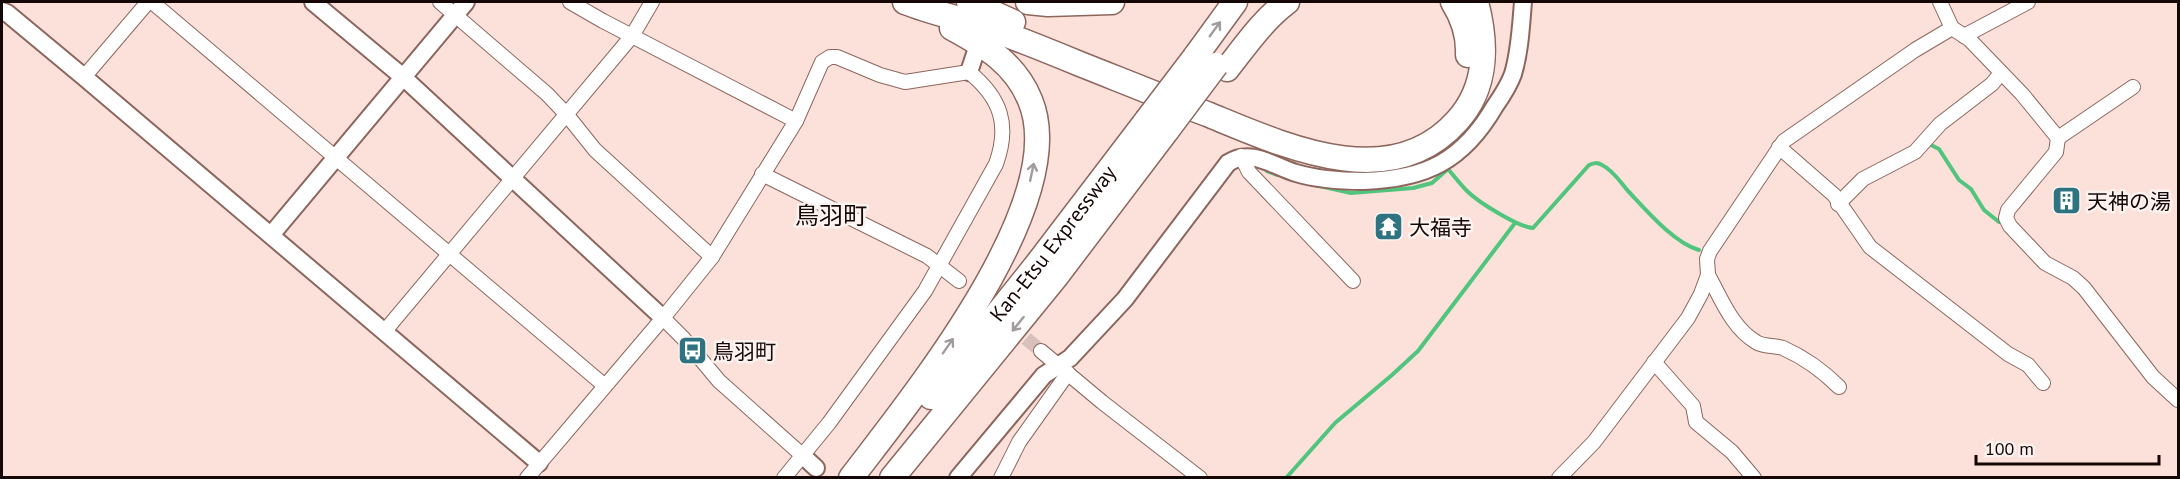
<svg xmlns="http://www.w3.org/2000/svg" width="2180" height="479" font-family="'PT Sans','Noto Sans JP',sans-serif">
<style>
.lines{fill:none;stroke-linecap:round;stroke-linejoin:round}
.stream{stroke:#51c57d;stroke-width:4}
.minor-tunnel{stroke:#d9c0ba;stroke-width:14;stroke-dasharray:14 7;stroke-linecap:butt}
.minor-casing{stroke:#8c665d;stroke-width:16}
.tertiary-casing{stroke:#8c665d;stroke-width:20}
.motorway-casing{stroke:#8c665d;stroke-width:27}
.minor{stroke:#fff;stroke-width:14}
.tertiary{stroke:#fff;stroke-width:16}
.motorway{stroke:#fff;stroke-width:24}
.motorway-bridge-casing{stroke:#8c665d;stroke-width:27;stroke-linecap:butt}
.motorway-bridge{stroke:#fff;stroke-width:24}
.oneway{stroke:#a19c9b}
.labels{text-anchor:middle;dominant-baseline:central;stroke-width:5;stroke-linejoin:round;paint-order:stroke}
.poi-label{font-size:21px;fill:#150705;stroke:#fcf3f0;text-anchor:start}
.street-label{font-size:21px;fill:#150705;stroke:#fcf3f0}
.quarter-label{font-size:24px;fill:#150705;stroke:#fcf3f0}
</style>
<rect width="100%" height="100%" fill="#fce1da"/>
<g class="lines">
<g class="stream">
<path d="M1931 145 1939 149 1959 180 1971 189 1984 210 1999 222"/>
<path d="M1267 171 1278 175"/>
<path d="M1297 181 1351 193 1413 188 1432 183 1448 169C1454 176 1460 184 1467 191 1478 202 1518 227 1533 228L1589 165C1594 163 1597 162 1602 165 1613 170 1621 183 1628 191 1646 210 1674 243 1699 250"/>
<path d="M1286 478 1335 423 1392 375 1418 351 1515 223"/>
</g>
<path class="minor-tunnel" d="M1010 325 1041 351"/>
<defs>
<g id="minor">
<path d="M152 2 605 386"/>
<path d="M440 2 547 94 567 115 595 150 712 257"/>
<path d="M570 2 603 21 796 121"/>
<path d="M1940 2 1952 28 1969 39 2022 94 2058 138 2056 152 2008 210 2006 218 2010 226 2045 263 2073 278 2084 288 2153 377 2178 400"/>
<path d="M1964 36 2028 2"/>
<path d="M84 77 148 2"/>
<path d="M2058 138 2133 87"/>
<path d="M1779 147 1834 195 1870 247 2008 354 2028 365 2043 383"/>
<path d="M1241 156 1249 172 1353 281"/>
<path d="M762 174 927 256 959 281"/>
<path d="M1838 204 1863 179 1915 152 1940 124 1992 84 2001 73"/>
<path d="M1708 275C1721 298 1732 328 1756 342 1763 347 1774 345 1783 348 1803 357 1824 372 1839 387"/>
<path d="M663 318 683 338 719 381 802 455"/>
<path d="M384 332 632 36 652 2"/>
<path d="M1041 351 1102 402 1200 478"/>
<path d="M1654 362 1693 406 1696 422 1732 452 1754 478"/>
<path d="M527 478 663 318 712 257 796 121 822 62 830 57H837L880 75 905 82 969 72C1001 98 1010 125 996 164L925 291 829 423 784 478"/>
<path d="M1001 478 1019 442 1068 373"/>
<path d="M1559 478 1594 442 1688 318 1701 294 1708 275 1707 259 1710 251 1784 141 1915 50 1952 28"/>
</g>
<g id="tertiary">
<path d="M313 2 403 77 663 318"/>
<path d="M2 11 7 13 84 77 539 463"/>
<path d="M969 72 976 51"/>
<path d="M271 235 466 2"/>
<path d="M802 455 816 468"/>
<path d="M958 478 1044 375 1070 358 1125 299 1228 163C1251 148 1273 166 1296 173 1319 180 1341 181 1364 181 1426 179 1463 161 1495 106 1502 96 1509 85 1513 74 1520 51 1521 25 1523 2"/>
</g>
<g id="motorway">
<path d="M905 2C933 13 963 19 991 29 1021 40 1051 52 1080 64 1123 81 1165 98 1207 114 1283 145 1390 196 1457 121 1488 87 1487 44 1476 2"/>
<path d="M969 2 1013 22"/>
<path d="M1028 2 1048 4 1112 2"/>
<path d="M1453 2C1463 18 1469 35 1468 55"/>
<path d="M1195 57 1235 2"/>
<path d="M1227 69C1246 45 1263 20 1287 2"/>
<path id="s1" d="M931 397 1038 263 1147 120"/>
<path d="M851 478C910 400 1073 202 1030 100 1015 63 985 46 952 28"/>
<path d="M892 478 1055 278 1168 129"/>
</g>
</defs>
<use href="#minor" class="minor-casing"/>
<use href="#tertiary" class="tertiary-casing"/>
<use href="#motorway" class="motorway-casing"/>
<use href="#minor" class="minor"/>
<use href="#tertiary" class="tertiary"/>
<use href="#motorway" class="motorway"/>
<defs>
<g id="motorway-bridge">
<path d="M1147 120 1195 57"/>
<path d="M1168 129 1216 65"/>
</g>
</defs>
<use href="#motorway-bridge" class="motorway-bridge-casing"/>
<use href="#motorway-bridge" class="motorway-bridge"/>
</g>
<defs><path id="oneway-shaft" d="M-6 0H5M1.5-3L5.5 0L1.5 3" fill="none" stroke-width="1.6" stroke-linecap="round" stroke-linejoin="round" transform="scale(1.5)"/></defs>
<g class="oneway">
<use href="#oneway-shaft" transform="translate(1215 29) rotate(-54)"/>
<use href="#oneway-shaft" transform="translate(1032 172) rotate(-78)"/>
<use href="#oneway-shaft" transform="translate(1018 324) rotate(129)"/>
<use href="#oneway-shaft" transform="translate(948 346) rotate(-55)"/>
</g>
<defs>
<symbol id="building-square" viewBox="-11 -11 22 22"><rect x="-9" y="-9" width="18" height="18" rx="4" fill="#2d7381" stroke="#fcf3f0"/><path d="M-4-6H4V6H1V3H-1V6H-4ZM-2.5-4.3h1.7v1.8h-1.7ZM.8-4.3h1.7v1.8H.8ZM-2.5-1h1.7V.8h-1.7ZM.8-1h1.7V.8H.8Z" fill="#fff"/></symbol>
<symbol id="temple-square" viewBox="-11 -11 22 22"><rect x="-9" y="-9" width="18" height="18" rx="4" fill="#2d7381" stroke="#fcf3f0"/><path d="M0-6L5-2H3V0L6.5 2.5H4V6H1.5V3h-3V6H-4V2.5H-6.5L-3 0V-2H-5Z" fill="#fff"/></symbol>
<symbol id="bus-square" viewBox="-11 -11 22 22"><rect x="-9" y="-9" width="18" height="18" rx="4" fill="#2d7381" stroke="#fcf3f0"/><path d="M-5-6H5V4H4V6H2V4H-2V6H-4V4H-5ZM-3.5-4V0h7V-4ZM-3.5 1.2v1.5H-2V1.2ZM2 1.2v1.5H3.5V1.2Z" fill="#fff"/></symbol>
</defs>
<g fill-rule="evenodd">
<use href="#building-square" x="2050" y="184" width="33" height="33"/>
<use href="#temple-square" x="1372" y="210" width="33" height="33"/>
<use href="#bus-square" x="676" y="334" width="33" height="33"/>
</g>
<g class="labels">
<g class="poi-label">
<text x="2087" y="201">天神の湯</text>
<text x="1409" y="227">大福寺</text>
<text x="713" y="351">鳥羽町</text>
</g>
<g class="street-label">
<text stroke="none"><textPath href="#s1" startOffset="196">Kan-Etsu Expressway</textPath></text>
</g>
<g class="quarter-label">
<text x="831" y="215">鳥羽町</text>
</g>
</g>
<rect width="2180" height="479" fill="none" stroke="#150705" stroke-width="6"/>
<path d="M1976 455v9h183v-9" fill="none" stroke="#150705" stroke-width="3"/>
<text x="1985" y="455" font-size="18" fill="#150705" stroke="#fcf3f0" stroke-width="4.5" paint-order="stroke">100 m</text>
</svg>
